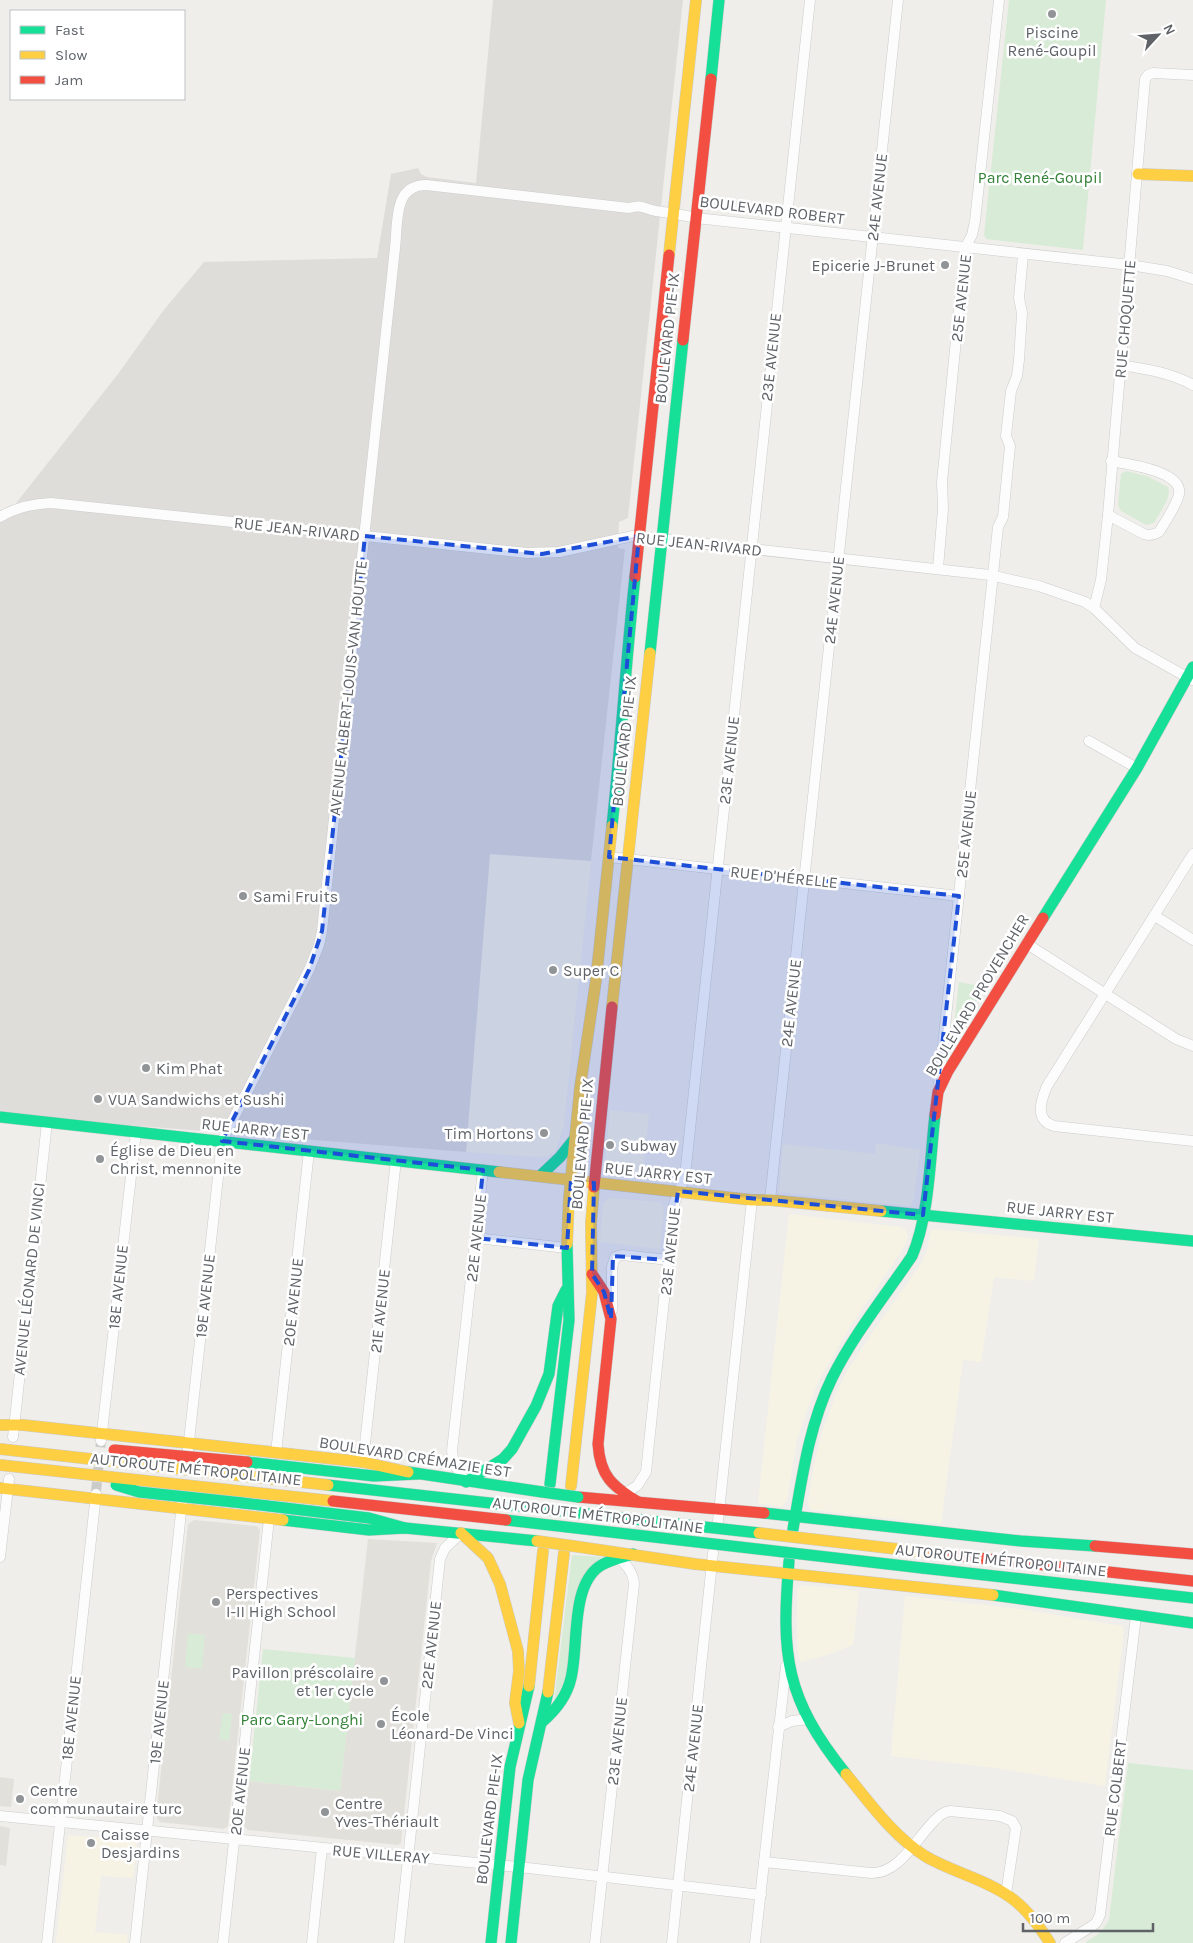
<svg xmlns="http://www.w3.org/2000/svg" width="1193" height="1943" font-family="Karla,sans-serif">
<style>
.commercial{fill:#f7f3e4}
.industrial{fill:#dfddda}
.education{fill:#e2e0da}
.green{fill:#d8ebd6}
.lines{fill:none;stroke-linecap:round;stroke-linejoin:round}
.street-tunnel{stroke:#cbcbca;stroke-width:10;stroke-dasharray:10 5;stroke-linecap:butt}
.street-casing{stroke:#cbcccc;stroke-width:11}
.fast-casing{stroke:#cacacb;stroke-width:12}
.slow-casing{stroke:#cacacb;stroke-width:12}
.jam-casing{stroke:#cacacb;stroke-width:12}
.street{stroke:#fdfcfc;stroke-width:10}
.fast{stroke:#16e098;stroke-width:11}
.slow{stroke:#ffcf43;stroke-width:11}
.jam{stroke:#f24e42;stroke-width:11}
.fast-bridge-casing{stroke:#cacacb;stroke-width:12;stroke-linecap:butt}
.slow-bridge-casing{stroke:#cacacb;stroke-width:12;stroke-linecap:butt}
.jam-bridge-casing{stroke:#cacacb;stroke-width:12;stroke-linecap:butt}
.fast-bridge{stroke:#16e098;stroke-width:11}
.slow-bridge{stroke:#ffcf43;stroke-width:11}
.jam-bridge{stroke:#f24e42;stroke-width:11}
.marked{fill:#1d4ed8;fill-opacity:0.2;stroke:#1d4ed8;stroke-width:4;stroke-dasharray:10 6;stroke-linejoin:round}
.poi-dot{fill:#919496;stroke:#fff;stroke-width:2}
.labels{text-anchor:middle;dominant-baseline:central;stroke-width:5;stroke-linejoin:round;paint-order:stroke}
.poi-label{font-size:16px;fill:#5f6368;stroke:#fff;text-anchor:start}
.park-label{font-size:16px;fill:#348238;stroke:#fff}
.street-label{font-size:16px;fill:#5f6368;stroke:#fff}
</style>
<rect width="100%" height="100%" fill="#efeeea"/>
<g class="commercial">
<path d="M490 854 591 861 564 1124 556 1150 548 1156 538 1157 466 1152Z"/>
<path d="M610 1110 649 1114 642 1176 607 1170 605 1165Z"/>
<path d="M876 1143 920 1150 914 1198 911 1205 908 1206 779 1192 783 1144 875 1154Z"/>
<path d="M610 1198 660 1202 664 1208 660 1249 600 1242 603 1203Z"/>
<path d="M789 1214 900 1227 906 1230 908 1238 901 1252 852 1324 819 1380 809 1405 797 1439 787 1501 781 1507 758 1503Z"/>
<path d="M935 1229 1039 1239 1034 1281 994 1277 981 1362 963 1360 941 1524 812 1510 809 1507 808 1501 815 1460 822 1432 836 1394 846 1373 870 1336 918 1268 926 1254 931 1231Z"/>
<path d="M801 1585 859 1591 853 1645 827 1655 800 1662 797 1647V1591Z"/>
<path d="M905 1596 1021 1609 1122 1626 1124 1630 1105 1786 997 1768 891 1756Z"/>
<path d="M68 1835 133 1840 137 1843 133 1878 101 1876 95 1932 127 1935V1943H56Z"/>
</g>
<path class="industrial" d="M493 0H683L628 518 619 522 618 548 625 549 591 861 490 854 466 1152 0 1115V518L9 512 118 374 163 311 204 262 377 258 391 174 418 168 421 174 427 177 476 183Z"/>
<g class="education">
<path d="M194 1520 257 1526 260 1530 228 1826 224 1829 160 1822 156 1817 188 1524Z"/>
<path d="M368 1539 437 1543 431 1561 401 1843 398 1845 248 1830 244 1826 249 1781 340 1791Z"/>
<path d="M0 1777 14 1779 11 1807 0 1806Z"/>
<path d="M0 1826 10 1828 6 1866 0 1865Z"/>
</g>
<g class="green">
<path d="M1009 0H1106L1083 250 986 239 984 235Z"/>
<path d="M1126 471 1147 476 1168 487C1172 498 1159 513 1154 523L1146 525 1121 511 1118 505 1121 474Z"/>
<path d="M959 982 986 987 954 1035 953 1034Z"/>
<path d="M572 1555 602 1557 596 1562 567 1676 554 1702Z"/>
<path d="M188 1633 205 1635 202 1669 185 1667Z"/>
<path d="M263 1649 355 1658 340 1791 249 1781Z"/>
<path d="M223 1713 232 1714 229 1741 219 1739Z"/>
<path d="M1128 1763 1193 1770V1943H1085L1101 1932 1109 1920Z"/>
</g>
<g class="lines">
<path class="street-tunnel" d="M96 1492 101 1441"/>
<defs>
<g id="street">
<path d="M1120 365C1146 369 1169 372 1193 385"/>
<path d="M1108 515 1144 534C1150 536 1154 535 1159 532 1165 522 1177 505 1179 494 1183 471 1127 464 1111 461"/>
<path d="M0 517C16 507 32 504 51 503L527 553 559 552 633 536 990 575 1039 586 1085 602 1094 608 1135 648 1192 680"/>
<path d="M938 568 943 509 942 482 965 248 972 235 975 221 999 0"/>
<path d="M1094 608 1101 580 1108 515 1145 79 1148 75 1153 73 1193 75"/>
<path d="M1089 741 1137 768"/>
<path d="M1193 854 1047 1086C1041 1100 1034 1120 1054 1126L1193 1141"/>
<path d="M609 857 959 896"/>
<path d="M1155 916 1193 940"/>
<path d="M1027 944 1176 1039 1193 1046"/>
<path d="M939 1083 998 527 1003 517 1010 446 1006 436 1011 391 1017 376 1019 360 1022 313 1019 298 1023 255"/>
<path d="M770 1200 898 0"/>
<path d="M476 1238 567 1248"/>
<path d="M612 1310V1267L615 1257 622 1255 669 1260"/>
<path d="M13 1437 47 1122"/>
<path d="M101 1441 136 1132"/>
<path d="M188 1450 222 1141 309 970 319 945 322 931 395 248C398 223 393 185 426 185L629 208C643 204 644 209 656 211 670 213 683 215 696 218L1130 265 1167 271 1193 279"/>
<path d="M276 1453 309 1151"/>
<path d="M363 1462 396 1160"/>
<path d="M466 1482 454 1464 452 1451 483 1170"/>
<path d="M620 1496 637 1486 646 1472 674 1204 685 1176 810 0"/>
<path d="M718 1521 752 1200"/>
<path d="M0 1557 9 1479"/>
<path d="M778 1727 792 1721 809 1719"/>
<path d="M0 1816 528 1868 761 1895"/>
<path d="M764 1862 871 1873C899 1874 916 1839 934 1821 939 1816 943 1812 950 1811L1000 1816 1012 1821 1016 1828 1006 1894"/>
<path d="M47 1943 96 1494"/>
<path d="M135 1943 182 1503"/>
<path d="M223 1943 269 1519"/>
<path d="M312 1943 322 1848"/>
<path d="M399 1943 440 1559 445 1548 461 1533"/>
<path d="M595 1943 634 1584C633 1571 625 1563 615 1555"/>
<path d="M672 1943 713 1553"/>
<path d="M755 1943 786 1666"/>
<path d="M1065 1943 1092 1926 1096 1923 1100 1915 1136 1616"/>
</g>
<g id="fast">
<path d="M711 79 719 0"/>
<path d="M650 653 683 340"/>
<path d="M612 826C621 743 626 660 635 577"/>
<path d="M1043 918 1137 768 1193 667"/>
<path d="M0 1117 499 1172"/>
<path d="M540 1176 560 1157 576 1137"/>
<path d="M881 1211 1193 1241"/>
<path d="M247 1462 374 1476 418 1474"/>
<path d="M408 1472 542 1492"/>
<path d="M466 1482 503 1459 512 1449 536 1406 549 1374 558 1306 566 1290"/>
<path d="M550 1484 569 1320 567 1244"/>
<path d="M243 1503 369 1518 405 1528"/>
<path d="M764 1513 1021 1541 1095 1546"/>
<path d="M283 1520 369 1530 405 1528 537 1541"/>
<path d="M793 1529C802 1478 809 1425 832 1378 854 1334 885 1296 912 1256 929 1217 930 1159 935 1115"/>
<path d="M789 1561C781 1656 785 1698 846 1774"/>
<path d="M922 1568 1193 1598"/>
<path d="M993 1595 1193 1623"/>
<path d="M542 1722C556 1710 567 1696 571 1678 579 1646 570 1586 600 1566 609 1560 623 1557 633 1554"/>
<path d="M491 1943 510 1767 529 1686"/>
<path d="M511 1943 528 1780 548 1692"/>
</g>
<g id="slow">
<path d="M1138 174 1193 176"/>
<path d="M669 255 696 0"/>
<path d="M612 1007 650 653"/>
<path d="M499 1172 752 1200H770L881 1211"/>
<path d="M567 1244 569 1198 580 1088 596 980 612 826"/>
<path d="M0 1425H23L363 1462 408 1472"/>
<path d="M571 1486 592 1293 591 1223 594 1187"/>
<path d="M0 1488 283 1520"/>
<path d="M461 1533 488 1558 500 1584 518 1651 519 1671 515 1703 519 1723"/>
<path d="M573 1546 695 1564 993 1595"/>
<path d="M529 1686 543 1551"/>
<path d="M548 1692 564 1553"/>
<path d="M846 1774C869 1802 893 1836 925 1856 952 1872 985 1879 1010 1897 1027 1909 1039 1926 1050 1943"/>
</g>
<g id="jam">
<path d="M683 340 711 79"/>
<path d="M635 577 669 255"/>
<path d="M935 1115 938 1092 948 1071 1043 918"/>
<path d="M594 1187 612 1007"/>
<path d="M592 1274 604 1292 611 1319 598 1444C600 1476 612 1486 638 1502"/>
<path d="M578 1497 764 1513"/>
<path d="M1095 1546 1193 1554"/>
<path d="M923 1552 1193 1581"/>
</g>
</defs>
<use href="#street" class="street-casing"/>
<use href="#fast" class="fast-casing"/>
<use href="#slow" class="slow-casing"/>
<use href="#jam" class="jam-casing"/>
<use href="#street" class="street"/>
<use href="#fast" class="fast"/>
<use href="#slow" class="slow"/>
<use href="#jam" class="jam"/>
<defs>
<g id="fast-bridge">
<path d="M116 1485 139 1492 243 1503"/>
<path d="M328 1485 759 1533"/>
<path d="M542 1492 578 1497"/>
<path d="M506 1520 922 1568"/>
</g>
<g id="slow-bridge">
<path d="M0 1449 328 1485"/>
<path d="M0 1465 333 1501"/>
<path d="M759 1533 923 1552"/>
<path d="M537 1541 573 1546"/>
</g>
<g id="jam-bridge">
<path d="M114 1450 247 1462"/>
<path d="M333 1501 506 1520"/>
</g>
</defs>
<use href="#fast-bridge" class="fast-bridge-casing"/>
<use href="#slow-bridge" class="slow-bridge-casing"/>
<use href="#jam-bridge" class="jam-bridge-casing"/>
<use href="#fast-bridge" class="fast-bridge"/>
<use href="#slow-bridge" class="slow-bridge"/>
<use href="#jam-bridge" class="jam-bridge"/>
</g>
<path class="marked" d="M365 536 542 554 639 536 609 857 959 896 923 1215 678 1191 669 1260 613 1256 611 1319 604 1292 592 1274 594 1183 571 1180 567 1248 485 1239 476 1238 483 1170 222 1141 309 970 322 931Z"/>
<g class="poi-dot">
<circle cx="1052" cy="14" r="5"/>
<circle cx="945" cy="265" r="5"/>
<circle cx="243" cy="896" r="5"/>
<circle cx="553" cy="970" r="5"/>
<circle cx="146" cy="1068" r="5"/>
<circle cx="98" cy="1099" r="5"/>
<circle cx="544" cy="1133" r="5"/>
<circle cx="610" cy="1145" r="5"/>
<circle cx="100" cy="1159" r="5"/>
<circle cx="216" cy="1602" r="5"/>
<circle cx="384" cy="1681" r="5"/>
<circle cx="381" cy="1724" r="5"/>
<circle cx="20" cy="1799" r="5"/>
<circle cx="325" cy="1812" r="5"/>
<circle cx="91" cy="1843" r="5"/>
</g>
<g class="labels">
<g class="poi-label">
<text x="1052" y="32" text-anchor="middle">Piscine<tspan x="1052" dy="18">René-Goupil</tspan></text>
<text x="935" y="265" text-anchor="end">Epicerie J-Brunet</text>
<text x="253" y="896">Sami Fruits</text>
<text x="563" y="970">Super C</text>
<text x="156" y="1068">Kim Phat</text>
<text x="108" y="1099">VUA Sandwichs et Sushi</text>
<text x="534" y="1133" text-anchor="end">Tim Hortons</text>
<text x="620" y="1145">Subway</text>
<text x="110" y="1150">Église de Dieu en<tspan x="110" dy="18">Christ, mennonite</tspan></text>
<text x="226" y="1593">Perspectives<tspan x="226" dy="18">I-II High School</tspan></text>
<text x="374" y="1672" text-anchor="end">Pavillon préscolaire<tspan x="374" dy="18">et 1er cycle</tspan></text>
<text x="391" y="1715">École<tspan x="391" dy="18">Léonard-De Vinci</tspan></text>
<text x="30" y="1790">Centre<tspan x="30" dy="18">communautaire turc</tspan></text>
<text x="335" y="1803">Centre<tspan x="335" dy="18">Yves-Thériault</tspan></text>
<text x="101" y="1834">Caisse<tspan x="101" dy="18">Desjardins</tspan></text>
</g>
<g class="park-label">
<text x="1040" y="177">Parc René-Goupil</text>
<text x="302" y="1719">Parc Gary-Longhi</text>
</g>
<g class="street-label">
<text transform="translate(877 197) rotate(-84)">24E AVENUE</text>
<text transform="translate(772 210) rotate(7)">BOULEVARD ROBERT</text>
<text transform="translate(961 298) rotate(-84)">25E AVENUE</text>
<text transform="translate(1125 319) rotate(-85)">RUE CHOQUETTE</text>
<text transform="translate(667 338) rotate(-84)">BOULEVARD PIE-IX</text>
<text transform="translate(771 357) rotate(-84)">23E AVENUE</text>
<text transform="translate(297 529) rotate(6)">RUE JEAN-RIVARD</text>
<text transform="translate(699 544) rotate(6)">RUE JEAN-RIVARD</text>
<text transform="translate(834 600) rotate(-84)">24E AVENUE</text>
<text transform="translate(348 688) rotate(-84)">AVENUE ALBERT-LOUIS-VAN HOUTTE</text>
<text transform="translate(624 741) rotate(-84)">BOULEVARD PIE-IX</text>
<text transform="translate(729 760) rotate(-84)">23E AVENUE</text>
<text transform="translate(966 834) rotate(-84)">25E AVENUE</text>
<text transform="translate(784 877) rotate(6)">RUE D'HÉRELLE</text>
<text transform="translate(977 995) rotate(-59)">BOULEVARD PROVENCHER</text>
<text transform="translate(791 1003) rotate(-84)">24E AVENUE</text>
<text transform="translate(255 1129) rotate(6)">RUE JARRY EST</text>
<text transform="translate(582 1144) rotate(-85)">BOULEVARD PIE-IX</text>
<text transform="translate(658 1173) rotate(6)">RUE JARRY EST</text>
<text transform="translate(1060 1212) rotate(6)">RUE JARRY EST</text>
<text transform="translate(476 1238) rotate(-84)">22E AVENUE</text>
<text transform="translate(670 1251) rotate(-84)">23E AVENUE</text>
<text transform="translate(29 1279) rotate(-84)">AVENUE LÉONARD DE VINCI</text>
<text transform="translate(118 1287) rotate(-84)">18E AVENUE</text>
<text transform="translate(205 1296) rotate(-84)">19E AVENUE</text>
<text transform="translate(293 1302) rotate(-84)">20E AVENUE</text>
<text transform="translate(380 1311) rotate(-84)">21E AVENUE</text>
<text transform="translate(415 1457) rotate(9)">BOULEVARD CRÉMAZIE EST</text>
<text transform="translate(196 1469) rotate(6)">AUTOROUTE MÉTROPOLITAINE</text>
<text transform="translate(598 1515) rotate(7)">AUTOROUTE MÉTROPOLITAINE</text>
<text transform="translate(1001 1560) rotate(6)">AUTOROUTE MÉTROPOLITAINE</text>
<text transform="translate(431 1645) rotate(-84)">22E AVENUE</text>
<text transform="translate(71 1718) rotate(-84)">18E AVENUE</text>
<text transform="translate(159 1722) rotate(-84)">19E AVENUE</text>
<text transform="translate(617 1741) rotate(-84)">23E AVENUE</text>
<text transform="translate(693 1748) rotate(-84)">24E AVENUE</text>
<text transform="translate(1115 1788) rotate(-83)">RUE COLBERT</text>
<text transform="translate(240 1791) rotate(-84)">20E AVENUE</text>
<text transform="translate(489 1819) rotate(-83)">BOULEVARD PIE-IX</text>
<text transform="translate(381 1854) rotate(5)">RUE VILLERAY</text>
</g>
</g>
<rect x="10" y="10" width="175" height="90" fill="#ffffff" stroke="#bfc1c3"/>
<rect x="20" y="26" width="25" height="8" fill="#16e098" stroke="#bfc1c3"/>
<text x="55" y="35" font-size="15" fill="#5f6368">Fast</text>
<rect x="20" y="51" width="25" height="8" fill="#ffcf43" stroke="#bfc1c3"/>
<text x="55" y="60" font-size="15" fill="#5f6368">Slow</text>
<rect x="20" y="76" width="25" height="8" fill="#f24e42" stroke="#bfc1c3"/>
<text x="55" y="85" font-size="15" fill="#5f6368">Jam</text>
<g transform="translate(1158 35) rotate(64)" stroke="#ffffff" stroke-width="4" paint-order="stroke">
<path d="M0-4L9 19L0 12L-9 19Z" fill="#5f6368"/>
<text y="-8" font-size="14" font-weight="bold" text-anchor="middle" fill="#5f6368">N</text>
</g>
<path d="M1023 1923v8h130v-8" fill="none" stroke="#5f6368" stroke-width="2.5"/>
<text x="1030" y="1923" font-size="15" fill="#5f6368" stroke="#ffffff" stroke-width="4" paint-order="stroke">100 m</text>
</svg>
